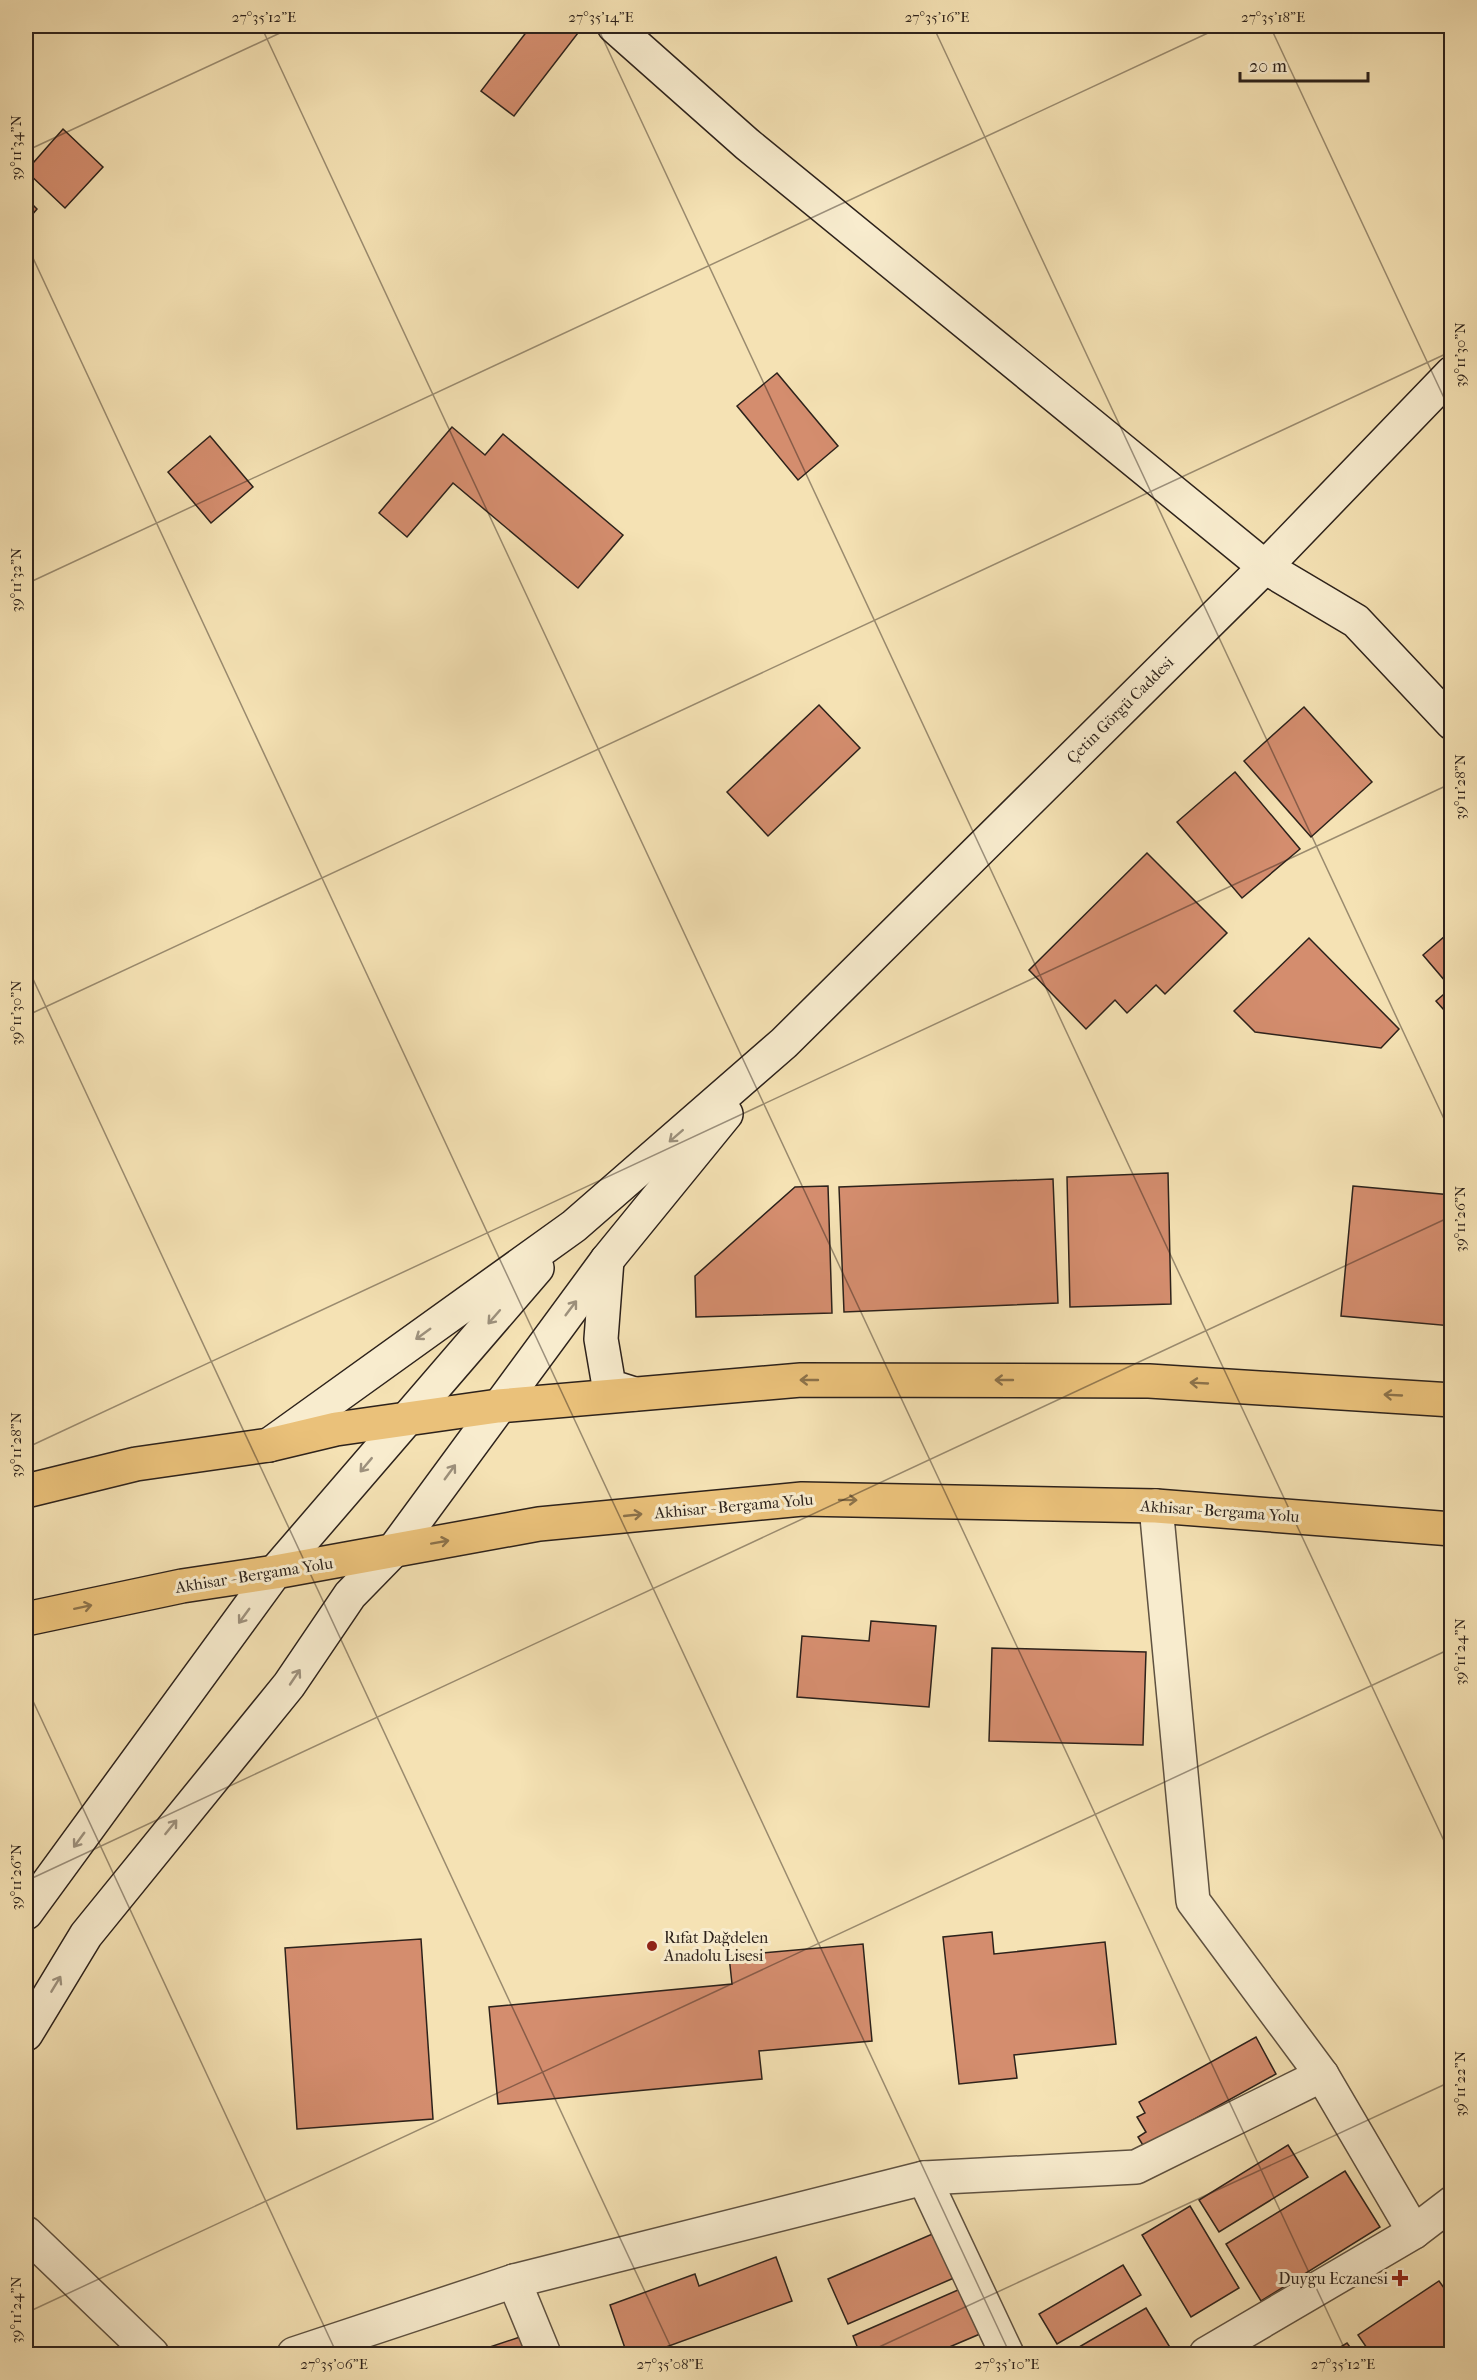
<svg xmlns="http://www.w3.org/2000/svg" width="1477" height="2380" font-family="'IM FELL French Canon',serif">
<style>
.building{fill:#d48d6e;stroke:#2d221b;stroke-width:1.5}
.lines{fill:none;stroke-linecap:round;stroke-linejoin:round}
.street-casing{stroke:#5f5241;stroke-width:36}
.secondary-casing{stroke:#2d221b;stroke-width:36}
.primary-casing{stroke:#2d221b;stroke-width:36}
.street{stroke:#f8ecce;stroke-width:33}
.secondary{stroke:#f8ecce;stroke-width:33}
.primary{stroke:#eac17a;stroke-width:33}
.oneway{stroke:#9d917d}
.oneway2{stroke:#8c724a}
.ticks{fill:none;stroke:#2d221b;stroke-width:1.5;stroke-opacity:0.45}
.poi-dot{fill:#8f2418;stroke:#f8ecce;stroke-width:2}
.labels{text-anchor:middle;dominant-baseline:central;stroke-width:6;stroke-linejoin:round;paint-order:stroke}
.street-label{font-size:16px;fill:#2d221b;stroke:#f8ecce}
.poi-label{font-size:16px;fill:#2d221b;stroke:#f8ecce;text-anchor:start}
.neatline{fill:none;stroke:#2d221b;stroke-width:2}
.ticks-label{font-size:15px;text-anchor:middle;fill:#2d221b}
</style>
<rect width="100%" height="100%" fill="#f5e2b4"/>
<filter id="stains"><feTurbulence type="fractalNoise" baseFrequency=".00333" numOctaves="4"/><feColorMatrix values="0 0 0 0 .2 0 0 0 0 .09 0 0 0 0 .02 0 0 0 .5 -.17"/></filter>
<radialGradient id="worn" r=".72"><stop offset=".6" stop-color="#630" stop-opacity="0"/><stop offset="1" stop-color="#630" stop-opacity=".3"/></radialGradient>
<g class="building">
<path d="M531 26H568L578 33 514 116 481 91Z"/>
<path d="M63 129 103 167 65 208 26 171Z"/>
<path d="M26 198 37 209 26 222Z"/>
<path d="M777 373 838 446 798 480 737 406Z"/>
<path d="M452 427 485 455 503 434 623 535 578 588 453 483 407 537 379 513Z"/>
<path d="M210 436 253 487 211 523 168 472Z"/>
<path d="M819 705 860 748 768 836 727 792Z"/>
<path d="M1304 707 1372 782 1311 837 1244 761Z"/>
<path d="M1235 772 1300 849 1242 898 1177 822Z"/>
<path d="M1147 853 1227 933 1165 994 1156 985 1127 1013 1115 1000 1086 1029 1029 970Z"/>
<path d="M1452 930V1019L1436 1001 1451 988 1423 955Z"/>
<path d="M1309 938 1399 1029 1381 1048 1255 1032 1234 1011Z"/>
<path d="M1168 1173 1171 1304 1070 1307 1067 1177Z"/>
<path d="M1053 1179 1058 1303 844 1312 839 1187Z"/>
<path d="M828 1186 832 1313 696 1317 695 1276 795 1187Z"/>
<path d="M1353 1186 1452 1195V1326L1341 1316Z"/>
<path d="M871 1621 936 1626 929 1707 797 1697 802 1636 869 1641Z"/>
<path d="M992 1648 1146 1652 1143 1745 989 1741Z"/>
<path d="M992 1932 994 1954 1105 1942 1116 2044 1014 2055 1017 2078 959 2084 943 1937Z"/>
<path d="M421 1939 433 2119 297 2129 285 1948Z"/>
<path d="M863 1944 872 2041 759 2051 762 2079 498 2104 489 2007 732 1984 729 1956Z"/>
<path d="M1256 2037 1276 2074 1144 2147 1138 2137 1146 2132 1137 2117 1145 2113 1139 2102Z"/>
<path d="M1288 2145 1308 2177 1219 2232 1199 2200Z"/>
<path d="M1345 2171 1380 2227 1261 2301 1226 2244Z"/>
<path d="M1190 2206 1239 2288 1191 2317 1142 2235Z"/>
<path d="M944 2229 963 2274 848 2324 828 2279Z"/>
<path d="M776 2257 792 2301 647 2354H627L610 2305 695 2274 699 2286Z"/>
<path d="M1123 2265 1141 2295 1057 2344 1039 2314Z"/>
<path d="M1439 2281 1452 2299V2354H1371L1358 2335Z"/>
<path d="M967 2286 987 2331 933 2354H860L853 2336Z"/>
<path d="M1146 2308 1174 2354H1067Z"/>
<path d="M532 2333 540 2354H469Z"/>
<path d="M1347 2343 1355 2354H1329Z"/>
</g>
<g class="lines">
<defs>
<g id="street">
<path d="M1156 1506 1193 1901 1322 2075 1414 2232"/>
<path d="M924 2178 1007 2354"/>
<path d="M26 2233 152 2354"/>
<path d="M514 2281 544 2354"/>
<path d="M294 2354 514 2281 924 2178 1136 2167 1322 2075"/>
<path d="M1206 2354 1414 2232 1452 2203"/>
</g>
<g id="secondary">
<path d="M614 26 747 144 1265 567 1356 621 1452 723"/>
<path d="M607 1260 601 1339 609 1386 634 1394"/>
<path d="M269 1445 574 1226 784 1043 1265 567 1452 373"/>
<path d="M26 1913 275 1572 537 1268"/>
<path d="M26 2034 86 1935 289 1685 350 1595 393 1551 607 1260 726 1114"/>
</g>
<g id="primary">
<path d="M26 1491 136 1464 269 1445 336 1429 498 1406 801 1380 1149 1381 1452 1400"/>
<path d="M26 1619 182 1586 275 1572 539 1524 802 1499 1156 1506 1452 1529"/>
</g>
</defs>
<use href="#street" class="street-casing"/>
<use href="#secondary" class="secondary-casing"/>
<use href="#primary" class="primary-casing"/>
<use href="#street" class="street"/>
<use href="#secondary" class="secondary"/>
<use href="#primary" class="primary"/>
</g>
<defs><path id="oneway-shaft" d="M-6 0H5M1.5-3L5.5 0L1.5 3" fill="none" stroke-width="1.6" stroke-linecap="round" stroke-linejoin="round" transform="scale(1.5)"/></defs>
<g class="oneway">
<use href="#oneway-shaft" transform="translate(676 1136) rotate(139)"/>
<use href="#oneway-shaft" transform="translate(571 1308) rotate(-53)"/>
<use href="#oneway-shaft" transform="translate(494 1317) rotate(131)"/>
<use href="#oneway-shaft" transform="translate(423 1334) rotate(144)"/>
<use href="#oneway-shaft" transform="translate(366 1465) rotate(130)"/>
<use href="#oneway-shaft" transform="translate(450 1472) rotate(-54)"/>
<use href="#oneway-shaft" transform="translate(244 1616) rotate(126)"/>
<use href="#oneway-shaft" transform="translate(295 1677) rotate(-56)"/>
<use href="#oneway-shaft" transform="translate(171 1827) rotate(-51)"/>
<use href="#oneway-shaft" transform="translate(79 1840) rotate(126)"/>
<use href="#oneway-shaft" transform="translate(56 1984) rotate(-59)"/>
</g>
<g class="oneway2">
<use href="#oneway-shaft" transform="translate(809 1380) rotate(180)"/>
<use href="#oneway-shaft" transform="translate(1004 1380) rotate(-180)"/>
<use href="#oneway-shaft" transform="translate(1199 1383) rotate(-177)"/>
<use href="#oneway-shaft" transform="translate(1393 1395) rotate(-177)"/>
<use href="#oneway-shaft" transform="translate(848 1500) rotate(1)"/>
<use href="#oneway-shaft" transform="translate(633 1515) rotate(-6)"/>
<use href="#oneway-shaft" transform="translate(440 1542) rotate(-10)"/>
<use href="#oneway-shaft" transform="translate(83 1607) rotate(-12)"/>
</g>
<path class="ticks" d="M261 26 1347 2354M597 26 1452 1858M933 26 1452 1136M1270 26 1452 415M26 151 295 26M26 243 1010 2354M26 584 1223 26M26 964 674 2354M26 1016 1452 351M26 1448 1452 783M26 1686 337 2354M26 1881 1452 1216M26 2313 1452 1648M864 2354 1452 2081"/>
<g class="poi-dot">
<circle cx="652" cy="1946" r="6"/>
<path d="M1397 2269h6v6h6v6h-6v6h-6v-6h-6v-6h6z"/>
</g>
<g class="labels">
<g class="street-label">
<text transform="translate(1120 710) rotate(-45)">Çetin Görgü Caddesi</text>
<text transform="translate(734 1506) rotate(-5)">Akhisar - Bergama Yolu</text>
<text transform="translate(1220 1511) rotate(4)">Akhisar - Bergama Yolu</text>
<text transform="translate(254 1575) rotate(-9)">Akhisar - Bergama Yolu</text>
</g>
<g class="poi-label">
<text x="664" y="1937">Rıfat Dağdelen<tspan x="664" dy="18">Anadolu Lisesi</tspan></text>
<text x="1388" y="2278" text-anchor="end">Duygu Eczanesi</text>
</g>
</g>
<rect width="1477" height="2380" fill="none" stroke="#f5e2b4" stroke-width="66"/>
<path d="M1240 72v9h128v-9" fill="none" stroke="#2d221b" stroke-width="3"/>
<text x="1249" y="72" font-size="18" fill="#2d221b" stroke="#f8ecce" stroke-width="4.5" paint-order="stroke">20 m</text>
<rect x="33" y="33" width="1411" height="2314" class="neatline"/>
<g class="ticks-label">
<text x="264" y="22">27°35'12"E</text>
<text x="601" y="22">27°35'14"E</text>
<text x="937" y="22">27°35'16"E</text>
<text x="1273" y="22">27°35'18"E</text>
<text transform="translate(16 148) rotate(-90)" y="5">39°11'34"N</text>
<text transform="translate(1460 355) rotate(-90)" y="5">39°11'30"N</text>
<text transform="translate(16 580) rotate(-90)" y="5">39°11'32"N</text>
<text transform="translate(1460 787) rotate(-90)" y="5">39°11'28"N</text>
<text transform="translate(16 1013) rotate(-90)" y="5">39°11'30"N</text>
<text transform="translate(1460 1219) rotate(-90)" y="5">39°11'26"N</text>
<text transform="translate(16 1445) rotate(-90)" y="5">39°11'28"N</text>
<text transform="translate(1460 1652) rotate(-90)" y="5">39°11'24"N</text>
<text transform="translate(16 1877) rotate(-90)" y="5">39°11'26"N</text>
<text transform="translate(1460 2084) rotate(-90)" y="5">39°11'22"N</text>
<text transform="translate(16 2310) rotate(-90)" y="5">39°11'24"N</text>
<text x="334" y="2369">27°35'06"E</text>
<text x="670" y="2369">27°35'08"E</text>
<text x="1007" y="2369">27°35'10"E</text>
<text x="1343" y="2369">27°35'12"E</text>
</g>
<rect width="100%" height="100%" filter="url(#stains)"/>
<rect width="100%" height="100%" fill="url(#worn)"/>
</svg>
